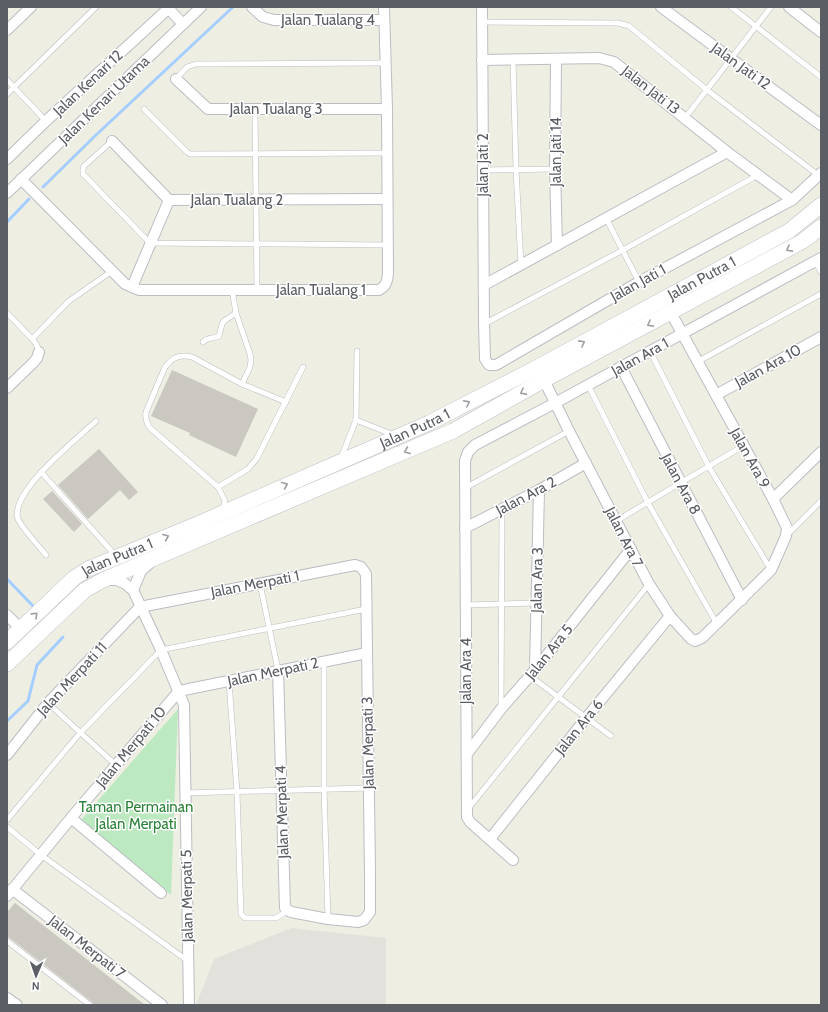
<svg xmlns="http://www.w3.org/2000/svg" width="828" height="1012" font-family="Cabin,sans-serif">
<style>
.industrial{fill:#e3e1db}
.green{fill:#bde9c1}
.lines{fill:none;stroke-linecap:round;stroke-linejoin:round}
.stream{stroke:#a3ceff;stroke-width:3}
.building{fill:#cac8c0}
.lane-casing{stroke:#bbbdc3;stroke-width:6}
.street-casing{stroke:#bbbdc3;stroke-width:12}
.secondary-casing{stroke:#bcbec6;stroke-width:16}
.lane{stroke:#fff;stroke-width:5}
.street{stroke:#fff;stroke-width:10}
.secondary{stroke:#fff;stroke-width:15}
.oneway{stroke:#9d9fa3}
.labels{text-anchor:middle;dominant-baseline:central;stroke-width:3;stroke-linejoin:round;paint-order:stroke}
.street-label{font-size:15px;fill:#5b5f65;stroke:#fff}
.park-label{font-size:15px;fill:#2c8339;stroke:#fff}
</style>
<rect width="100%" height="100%" fill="#efeee3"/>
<path class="industrial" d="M292 928 386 938V1005H196L214 959Z"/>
<path class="green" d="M178 709 171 895 81 820Z"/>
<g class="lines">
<g class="stream">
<path d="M43 187 96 135 233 7"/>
<path d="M7 222 29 199"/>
<path d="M7 579 33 606"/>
<path d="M7 721 28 701 37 665 63 637"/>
</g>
</g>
<g class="building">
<path d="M172 370 258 409 236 457 189 435 190 433 151 416Z"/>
<path d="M99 449 138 492 129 500 120 490 88 519 58 485Z"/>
<path d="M52 491 82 524 74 532 43 499Z"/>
<path d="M15 903 145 1005H94L92 1002 7 936V912Z"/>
</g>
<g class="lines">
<defs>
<g id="lane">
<path d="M731 7 821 77"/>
<path d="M482 22 618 23 629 26 707 90 818 175"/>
<path d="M513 60 516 169 521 265"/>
<path d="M176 79 187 67 196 64 385 63"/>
<path d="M7 80 46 121"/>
<path d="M7 94 96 7"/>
<path d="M144 109 187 152 190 154 388 153"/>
<path d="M255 110 257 290"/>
<path d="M685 118 771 7"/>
<path d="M112 141 84 166 83 169V174L150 243 388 245"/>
<path d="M483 170 555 169"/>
<path d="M606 218 639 282"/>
<path d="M815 261 821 272"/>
<path d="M232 290 236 313 250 354 251 360 250 367 242 384"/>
<path d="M7 313 34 341 37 346 39 352"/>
<path d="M484 324 623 250 758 175"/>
<path d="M32 339 69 301 112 271"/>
<path d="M203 342C207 337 214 339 219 336L222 324 224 321 236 313"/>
<path d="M357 351 356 420 394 435"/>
<path d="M650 351 709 467 771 570"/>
<path d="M697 362 821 294"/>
<path d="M588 385 648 503 717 624"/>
<path d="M341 458 356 420"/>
<path d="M41 472 115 555"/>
<path d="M218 487 248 469 257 458 303 367"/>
<path d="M465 488 569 431"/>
<path d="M223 509 225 501 218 487 150 428C146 422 145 418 146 412L165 367C173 357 180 354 192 357L242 384 286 402"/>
<path d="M616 521 743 446"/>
<path d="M787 535 821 501"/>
<path d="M46 555C40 548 20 525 18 519 9 492 78 438 96 421"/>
<path d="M260 584 278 670"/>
<path d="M466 605 537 603"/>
<path d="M324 662V789L328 919"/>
<path d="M530 676 611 736"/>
<path d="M229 681 237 792 241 914 245 918H276L288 911"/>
<path d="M48 703 116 765"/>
<path d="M501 708 502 509"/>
<path d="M185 793 369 788"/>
<path d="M468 809 649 584"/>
<path d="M7 820 80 733 161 650 366 609"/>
<path d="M7 827 41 855 188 961"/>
<path d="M7 941 90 1005"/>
</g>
<g id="street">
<path d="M167 7 183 24"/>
<path d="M252 7 263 17 274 20H384"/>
<path d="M482 7 484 324 485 359 489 365H496L639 282 792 200 821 173"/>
<path d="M661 7 821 125"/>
<path d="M789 7 821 32"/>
<path d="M7 30 31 7"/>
<path d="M556 59 555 169 557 245"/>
<path d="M482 60 599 58 614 62 727 152 792 200"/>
<path d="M176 79 208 109H387"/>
<path d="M112 141 169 200 387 199"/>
<path d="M7 159 46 121 170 7"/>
<path d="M21 179 125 284 139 290H379C386 286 387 282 388 274L387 109 384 7"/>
<path d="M7 193 201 7"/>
<path d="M484 285 727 152"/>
<path d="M132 287 169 200"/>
<path d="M621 367 742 600"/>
<path d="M542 376 569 431 649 584 670 616 691 639 695 641 702 638 771 570 786 536 787 528 773 499 671 313"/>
<path d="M7 388 34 362 37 358 39 352"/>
<path d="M716 395 821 337"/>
<path d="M773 499 821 452"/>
<path d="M465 528 539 490 586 463"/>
<path d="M106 580H116L124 583 133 590 161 650 184 705 189 1005"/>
<path d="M133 590 141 571 150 563"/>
<path d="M140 607 355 565 361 567 366 574 370 872V912L364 920 358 922 328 919 291 912 285 908 278 670"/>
<path d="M7 615 21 629"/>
<path d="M535 670 539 490"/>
<path d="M179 691 367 653"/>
<path d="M467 754 501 709 535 670 631 549"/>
<path d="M7 755 48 703 140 607"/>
<path d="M71 818 161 893"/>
<path d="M490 839 587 717 670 616"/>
<path d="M513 860 470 822 467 817 465 461 468 452 475 445 555 403 821 258"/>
<path d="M12 889 162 1005"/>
<path d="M7 896 71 818 179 691"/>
<path d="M7 998 17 1005"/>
</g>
<g id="secondary">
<path id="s1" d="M7 642 74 578 88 569 193 526 429 423 538 367 789 231 821 205"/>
<path d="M7 664 85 590 103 580 453 431 544 380 803 241 821 227"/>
</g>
</defs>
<use href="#lane" class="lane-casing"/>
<use href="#street" class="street-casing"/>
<use href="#secondary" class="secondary-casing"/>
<use href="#lane" class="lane"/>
<use href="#street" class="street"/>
<use href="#secondary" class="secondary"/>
</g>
<defs><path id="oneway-chevron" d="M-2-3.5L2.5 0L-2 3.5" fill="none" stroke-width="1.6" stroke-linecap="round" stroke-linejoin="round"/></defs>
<g class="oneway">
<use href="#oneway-chevron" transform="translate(789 249) rotate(152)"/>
<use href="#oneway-chevron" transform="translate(650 324) rotate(152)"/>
<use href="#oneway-chevron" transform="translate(582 343) rotate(-28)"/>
<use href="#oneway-chevron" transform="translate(523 392) rotate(151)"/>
<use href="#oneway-chevron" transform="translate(467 403) rotate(-27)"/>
<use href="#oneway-chevron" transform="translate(407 451) rotate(157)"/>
<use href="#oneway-chevron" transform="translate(285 485) rotate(-23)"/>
<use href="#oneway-chevron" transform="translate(166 537) rotate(-22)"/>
<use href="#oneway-chevron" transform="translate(35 615) rotate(-44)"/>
</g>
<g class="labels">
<g class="street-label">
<text x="328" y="20">Jalan Tualang 4</text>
<text transform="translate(741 66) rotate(36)">Jalan Jati 12</text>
<text transform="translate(88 83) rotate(-43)">Jalan Kenari 12</text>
<text transform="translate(651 90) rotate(38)">Jalan Jati 13</text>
<text transform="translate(104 100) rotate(-44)">Jalan Kenari Utama</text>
<text x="276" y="109">Jalan Tualang 3</text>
<text transform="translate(556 152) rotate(-90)">Jalan Jati 14</text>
<text transform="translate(483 165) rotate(-90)">Jalan Jati 2</text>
<text x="237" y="200">Jalan Tualang 2</text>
<text stroke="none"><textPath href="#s1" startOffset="789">Jalan Putra 1</textPath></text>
<text transform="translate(638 283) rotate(-29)">Jalan Jati 1</text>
<text x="321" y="290">Jalan Tualang 1</text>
<text transform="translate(640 357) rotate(-29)">Jalan Ara 1</text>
<text transform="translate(768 366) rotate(-29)">Jalan Ara 10</text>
<text stroke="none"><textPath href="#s1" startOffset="465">Jalan Putra 1</textPath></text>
<text transform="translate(750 458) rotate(61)">Jalan Ara 9</text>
<text transform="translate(681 484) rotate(62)">Jalan Ara 8</text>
<text transform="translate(526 496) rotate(-28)">Jalan Ara 2</text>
<text transform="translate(624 537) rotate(63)">Jalan Ara 7</text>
<text stroke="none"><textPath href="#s1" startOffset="141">Jalan Putra 1</textPath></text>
<text transform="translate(537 580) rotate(-89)">Jalan Ara 3</text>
<text transform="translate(255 584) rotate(-11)">Jalan Merpati 1</text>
<text transform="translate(549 652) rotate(-51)">Jalan Ara 5</text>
<text transform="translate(466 671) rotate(-90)">Jalan Ara 4</text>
<text transform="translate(273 672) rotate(-12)">Jalan Merpati 2</text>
<text transform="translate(72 679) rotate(-47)">Jalan Merpati 11</text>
<text transform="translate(579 727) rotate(-51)">Jalan Ara 6</text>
<text transform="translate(368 743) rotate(-91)">Jalan Merpati 3</text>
<text transform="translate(131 747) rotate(-50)">Jalan Merpati 10</text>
<text transform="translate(282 812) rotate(-92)">Jalan Merpati 4</text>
<text transform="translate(187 896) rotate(-91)">Jalan Merpati 5</text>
<text transform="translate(87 947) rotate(38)">Jalan Merpati 7</text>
</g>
<g class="park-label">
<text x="136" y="807">Taman Permainan<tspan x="136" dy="17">Jalan Merpati</tspan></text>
</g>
</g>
<rect width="828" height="1012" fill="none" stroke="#5b5f65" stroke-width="16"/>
<g transform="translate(36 976) rotate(182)" stroke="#ffffff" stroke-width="3" paint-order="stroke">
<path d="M0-3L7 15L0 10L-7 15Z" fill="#5b5f65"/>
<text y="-6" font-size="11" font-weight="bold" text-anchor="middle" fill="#5b5f65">N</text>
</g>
</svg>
